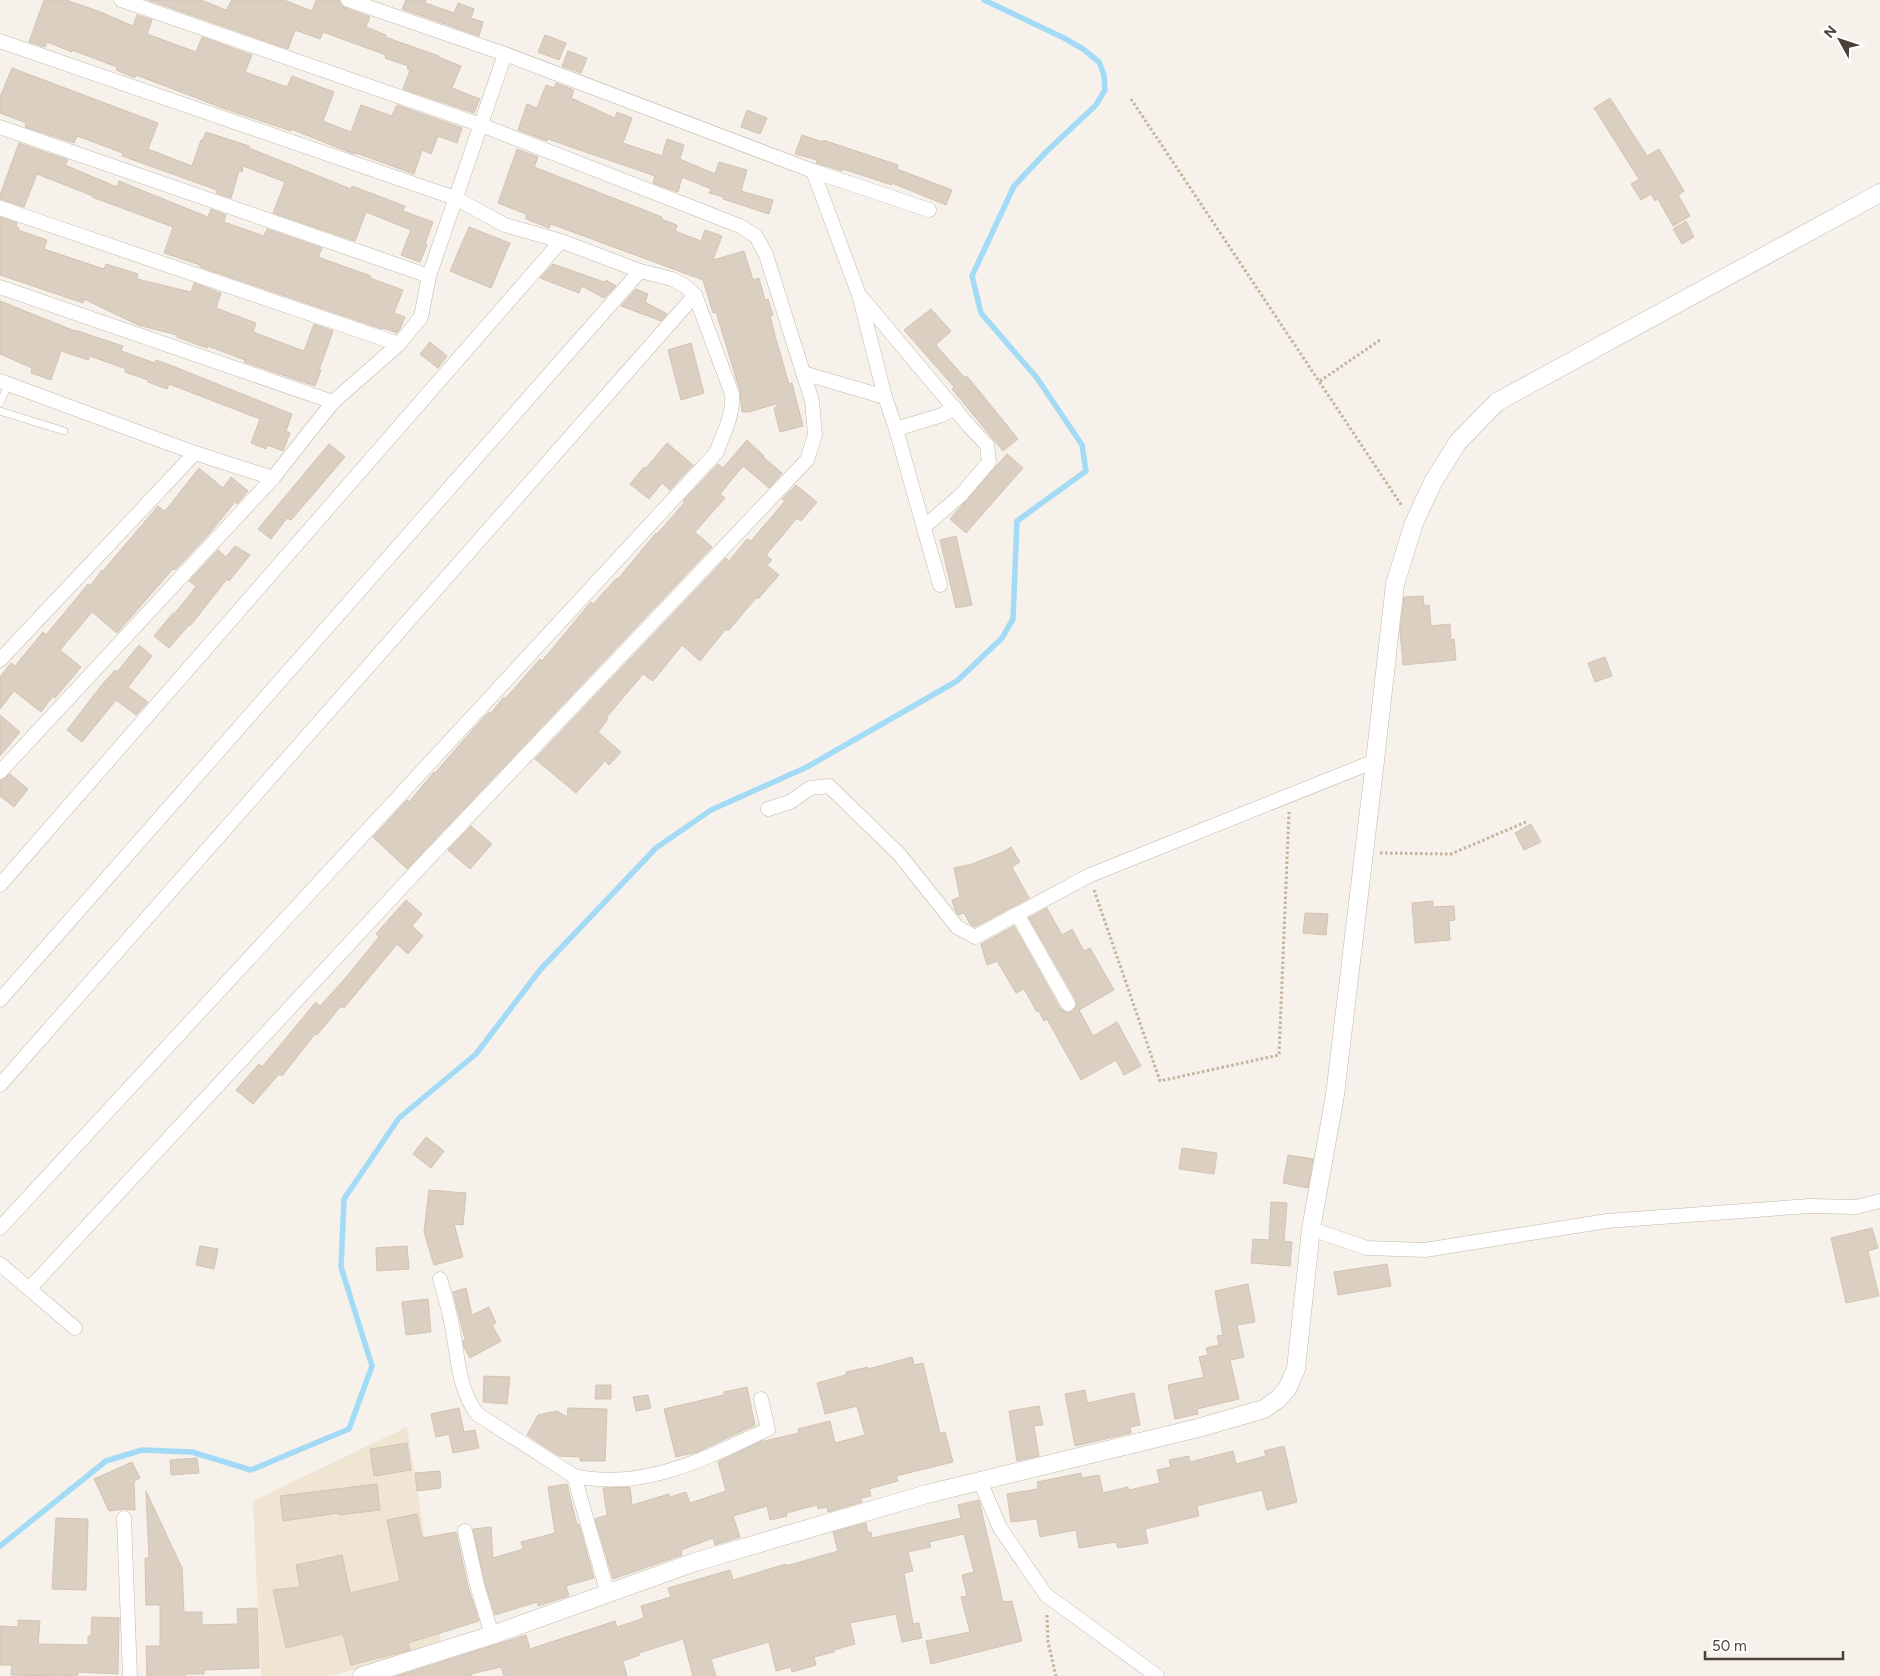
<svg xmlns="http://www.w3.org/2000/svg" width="1880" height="1676" font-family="Figtree,sans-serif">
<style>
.education{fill:#f0e5d3}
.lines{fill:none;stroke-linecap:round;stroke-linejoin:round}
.stream{stroke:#a3dbf6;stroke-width:5.5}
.building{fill:#dbcfc1;stroke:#d4c3b1}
.service-casing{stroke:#c2b8ab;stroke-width:8}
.minor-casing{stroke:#c2b8ab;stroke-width:15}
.tertiary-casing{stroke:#c2b8ab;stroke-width:19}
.path{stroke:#c5b39b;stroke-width:3;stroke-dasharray:2.5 2.5;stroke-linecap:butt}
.service{stroke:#fff;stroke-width:7}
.minor{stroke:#fff;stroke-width:14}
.tertiary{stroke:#fff;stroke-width:18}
</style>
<rect width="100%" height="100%" fill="#f6f1ea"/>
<path class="education" d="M407 1427 442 1646 330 1676H261L253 1501Z"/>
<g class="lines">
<path class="stream" d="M0 1546 106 1461 142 1450 192 1452 251 1470 349 1429 372 1366 341 1267 344 1199 399 1118 476 1054 540 970 656 848 711 810 807 767 957 681 1002 638 1013 619 1017 521 1086 471 1082 445 1037 378 981 313 972 276 1014 186 1046 152 1096 105 1105 90 1104 75 1099 62 1083 49 1064 38 984 0"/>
</g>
<g class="building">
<path d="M44 0H66L98 11 133 26 137 15 152 20 147 34 196 52 202 37 252 55 245 72 287 87 292 76 334 92 323 121 351 132 361 105 392 116 397 105 462 128 457 143 438 136 431 154 422 150 414 174 356 153 355 154 351 153 291 129V131L228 110 136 75 135 78 116 70 117 67 72 50V52L47 42 45 47 29 42Z"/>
<path d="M148 0H201L226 10 232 0H284L312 11 316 0H339L341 5 345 8 370 17 366 27 386 35 385 37 439 56 438 57 461 66 452 88 480 99 474 113 403 89 410 70 407 69 408 66 385 58 386 55 323 32 320 39 295 30 288 49Z"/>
<path d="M406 0H426L425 3 454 13 458 3 474 9 471 18 483 22 479 36 402 9Z"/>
<path d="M545 35 566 43 559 60 538 52Z"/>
<path d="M568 51 587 58 581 73 562 66Z"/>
<path d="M12 68 158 123 148 149 192 166 201 140H203L206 132 249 146V148L351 189 352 186 405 206 403 211 433 222 425 244 427 245 420 262 401 255 411 230 366 212 355 241 273 213 285 182 243 166 242 172 239 171 231 198 216 193 217 190 122 156 123 153 77 136 74 143 25 127 26 123 0 113V97Z"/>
<path d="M556 83 574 90 571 98 615 118 617 112 632 118 623 143 662 156 667 139 684 145 680 159 715 174 719 162 747 170 741 191 773 200 769 214 723 199 724 197 709 193 711 189 682 177 678 192 672 190 653 183 655 176 548 139 547 141 518 130 527 104 537 108 546 85 554 88Z"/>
<path d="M1610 98 1647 156 1659 149 1684 191 1678 195 1690 216 1673 226 1658 199 1655 201 1651 194 1641 200 1631 184 1639 179 1594 108Z"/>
<path d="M747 110 767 118 760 134 741 127Z"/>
<path d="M802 135 823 142V140L898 165 897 169 952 190 946 205 892 183V185L843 169 842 171 816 163 817 160 795 154Z"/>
<path d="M19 143 68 160 65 165 117 187 119 181 208 217 211 209 226 215 224 222 264 236 267 229 322 248 318 257 371 276 370 278 403 290 394 313 405 317 400 329 397 333 383 328 382 329 200 267V265L164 253 173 227 92 197 93 196 37 174 24 207 0 199V195Z"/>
<path d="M517 149 538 157 534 167 662 217 661 219 677 225 675 231 701 241 705 230 722 236 713 260 744 251 753 280 759 278 765 300 768 299 773 315 770 316 776 339 789 384 792 383 803 426 780 432 774 409 779 403 749 412H742L740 391 716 312 713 313 703 280 551 224 549 228 526 219V214L498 203Z"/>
<path d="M0 217 17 223 16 227 19 228 18 230 47 240 44 249 104 269 106 264 138 274 137 279 191 292 194 283 221 293 216 308 256 323 253 332 304 351 314 324 333 331 319 370H321L315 386 244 362 245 360 208 346 207 348 177 337V335L138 325 84 299 83 303 0 275Z"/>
<path d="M1686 221 1694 237 1682 244 1673 229Z"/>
<path d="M469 227 510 243 491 288 450 271Z"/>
<path d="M553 264 604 282 606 280 616 286 604 298 582 286 579 293 540 278Z"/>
<path d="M636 289 648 294 645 302 667 314 661 321 621 306Z"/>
<path d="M0 301 75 331V330L123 346 121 351 155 363 156 360 175 367 292 414 286 431 290 433 283 451 267 445 266 449 251 443 260 419 169 384 167 389 148 382V380L125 372 126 369 90 356 88 360 61 351 51 380 31 373 32 368 0 354Z"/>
<path d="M931 309 951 331 936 345 965 378 967 376 1018 439 1003 451 952 389 954 387 904 330Z"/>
<path d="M430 342 447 356 438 368 420 354Z"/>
<path d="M691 343 704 393 681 400 668 350Z"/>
<path d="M747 440 764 456 763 457 782 473 769 488 743 466 720 494 725 498 695 532 712 547 407 869 373 837 407 800 409 802 434 772 435 773 475 727 489 712 491 713 504 697 505 699 540 659 542 661 591 602 593 604 617 578 618 579 656 533 657 534 685 502 683 501 718 464 723 468Z"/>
<path d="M667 443 693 465 670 490 662 483 649 499 630 484 644 467 646 468Z"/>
<path d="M329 444 345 457 291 520 287 518 271 539 258 529Z"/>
<path d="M1007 454 1023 468 966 533 950 519Z"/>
<path d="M199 468 223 488 231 477 248 491 237 504 235 502 208 535 175 570 173 569 117 633 92 612 60 650 81 667 55 698 53 696 41 712 14 691 0 709V677L11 663 15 666 43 632 46 635 88 584 90 586 102 570 103 571 158 506 165 511Z"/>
<path d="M796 485 817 502 801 521 797 518 766 555 772 560 767 565 779 575 758 599 757 597 728 631 726 629 700 661 682 645 653 681 643 674 606 718 608 719 598 732 621 752 609 765 605 761 576 793 535 759 726 558 729 561 747 539 751 541 785 501 782 499Z"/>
<path d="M956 536 972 605 956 608 940 540Z"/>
<path d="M235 546 250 555 229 581 227 579 190 626 189 625 169 648 154 636 173 613 174 614 192 592 196 586 189 581 218 550 226 557Z"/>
<path d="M1423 596 1424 606 1429 605 1431 626 1450 624 1451 640 1454 639 1456 660 1403 665 1400 631 1404 597Z"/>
<path d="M139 645 152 656 128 687 148 702 136 715 116 700 82 742 67 730 101 686 115 670 117 672Z"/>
<path d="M1605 657 1612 676 1595 682 1588 663Z"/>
<path d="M0 715 20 732 0 756Z"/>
<path d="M10 774 28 789 14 807 0 796V781Z"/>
<path d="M1531 824 1541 842 1524 850 1515 833Z"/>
<path d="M471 826 492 844 470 869 448 850Z"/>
<path d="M1011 847 1020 862 1012 867 1029 898 975 927 970 924 964 913 958 915 955 910 952 900 960 897 954 868 972 864 1003 852Z"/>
<path d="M406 900 422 914 412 926 423 936 408 954 397 944 344 1008 341 1006 317 1035 315 1034 282 1076 279 1074 253 1104 236 1090 259 1064 262 1067 316 1002 320 1006 342 982 379 937 376 934Z"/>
<path d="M1433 901V907L1454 906 1455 920 1449 921 1450 940 1415 943 1412 903Z"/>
<path d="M1047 908 1062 935 1072 929 1084 951 1090 948 1114 990 1079 1010 1093 1036 1117 1022 1141 1066 1124 1075 1116 1060 1081 1080 1047 1019 1044 1021 1039 1011 1037 1012 1024 989 1016 993 997 961 987 965 981 944 1014 926 1060 1008 1067 1013 1073 1011 1077 1005 1076 1000 1029 918Z"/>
<path d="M1305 913 1328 914 1326 935 1303 933Z"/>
<path d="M426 1137 444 1151 431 1168 413 1154Z"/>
<path d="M1182 1148 1217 1153 1214 1174 1179 1169Z"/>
<path d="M1288 1155 1313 1159 1308 1188 1283 1183Z"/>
<path d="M429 1190 466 1193 463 1225 454 1224 463 1257 434 1265 424 1232Z"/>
<path d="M1271 1202 1287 1203 1284 1241 1292 1242 1290 1266 1251 1263 1253 1239 1269 1240Z"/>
<path d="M1872 1228 1878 1248 1868 1251 1879 1296 1846 1303 1831 1238Z"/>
<path d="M200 1246 218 1249 214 1269 196 1265Z"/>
<path d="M407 1246 409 1269 377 1271 376 1248Z"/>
<path d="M1387 1264 1391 1286 1338 1295 1334 1272Z"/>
<path d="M1248 1284 1255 1322 1237 1325 1244 1357 1230 1360 1239 1399 1197 1409 1198 1414 1175 1419 1168 1385 1204 1377 1199 1357 1208 1355 1206 1348 1219 1345 1217 1336 1223 1335 1215 1291Z"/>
<path d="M466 1288 472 1315 489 1307 496 1323 492 1325 501 1341 470 1358 464 1347 463 1340H465L453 1292Z"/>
<path d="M428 1299 431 1332 406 1335 402 1302Z"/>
<path d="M912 1357 914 1365 923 1363 940 1433 945 1432 953 1462 896 1476 898 1481 869 1489 871 1496 861 1498 862 1502 828 1512 827 1507 818 1509 817 1505 786 1513 787 1516 770 1520 767 1506 733 1516 740 1537 715 1545 713 1538 681 1550 682 1555 613 1579 595 1519 607 1515 603 1488 630 1487 632 1505 669 1494 670 1497 686 1492 690 1503 726 1491 718 1462 760 1442 799 1433 798 1429 830 1421 835 1443 865 1435 857 1406 825 1414 817 1383 846 1375V1372L868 1367V1369Z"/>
<path d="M484 1376 510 1377 507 1404 483 1402Z"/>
<path d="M596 1385H611V1399H595Z"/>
<path d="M747 1387 755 1425 697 1452 676 1457 664 1409 724 1395V1392Z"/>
<path d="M1085 1390 1087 1403 1134 1393 1140 1425 1130 1427 1131 1433 1075 1446 1065 1394Z"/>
<path d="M648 1395 651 1408 636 1411 633 1397Z"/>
<path d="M1039 1406 1043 1425 1034 1426 1039 1456 1017 1461 1009 1411Z"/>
<path d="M459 1408 464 1432 475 1430 479 1448 453 1453 449 1434 436 1437 431 1414Z"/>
<path d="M568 1408 607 1409 605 1461H580V1457L559 1456 527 1435 538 1415 557 1411 567 1417Z"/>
<path d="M407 1443 411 1470 374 1476 370 1449Z"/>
<path d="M1284 1446 1297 1502 1267 1510 1262 1490 1197 1506 1199 1516 1145 1529 1148 1543 1118 1548 1116 1542 1079 1548 1076 1530 1040 1537 1037 1519 1011 1522 1007 1494 1038 1489 1037 1482 1081 1473 1082 1478 1099 1475 1103 1493 1128 1487 1129 1490 1160 1483 1157 1470 1171 1467 1169 1460 1189 1456 1190 1462 1233 1451 1236 1464 1266 1456 1264 1451Z"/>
<path d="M197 1458 199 1473 171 1475 170 1460Z"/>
<path d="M132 1462 140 1478 134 1481 135 1510 124 1509 109 1511 94 1479Z"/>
<path d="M440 1471 441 1488 417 1491 415 1473Z"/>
<path d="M377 1484 380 1510 339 1515V1513L283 1521 280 1496Z"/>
<path d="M567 1484 577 1525 579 1524 594 1578 566 1586 569 1596 538 1606 537 1602 495 1615 485 1583 473 1529 491 1527 493 1558 523 1549 521 1542 555 1533 548 1487Z"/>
<path d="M146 1491 182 1568 184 1612H202V1625L238 1624 237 1609 257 1608 259 1668 204 1670V1674H185V1676H147L146 1646H160V1605H146L145 1558H149Z"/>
<path d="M979 1500 1003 1602 1012 1601 1022 1641 931 1664 926 1641 970 1632 961 1597 967 1596 962 1575 974 1572 964 1534 929 1542 931 1547 908 1552 913 1571 904 1573 913 1624 919 1623 922 1638 902 1642 896 1614 850 1623 855 1644 834 1650V1652L814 1657 816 1665 792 1672 791 1667 776 1671 769 1642 711 1659 716 1676H693L683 1639 639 1653 640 1655 623 1661 627 1676H504L501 1667 471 1674 472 1676H397L526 1635 530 1649 615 1621 617 1627 644 1618 641 1606 671 1597 668 1588 730 1570 733 1580 786 1564V1566L838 1551 833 1532 866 1523 868 1533 871 1532 872 1538 961 1518 958 1505Z"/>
<path d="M417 1514 422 1538 456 1532 468 1587 479 1621 408 1643 410 1650 351 1665 343 1634 286 1648 273 1590 300 1587 296 1565 342 1555 350 1593 400 1581 387 1520Z"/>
<path d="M56 1518 88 1519 86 1590 52 1589Z"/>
<path d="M92 1617 119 1618 118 1674 78 1672V1675L63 1676 11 1675 12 1665H0V1626L18 1627V1620L40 1621 38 1644 88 1645V1636H91Z"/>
</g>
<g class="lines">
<defs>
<g id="service">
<path d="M0 403 8 385"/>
<path d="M0 411 64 431"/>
</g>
<g id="minor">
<path d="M348 0 505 54 813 171 929 210"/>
<path d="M0 41 455 198 505 225 561 241 640 271 672 279 685 286 695 295 732 394C734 415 723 434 716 453L0 1228"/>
<path d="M0 127 429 276"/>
<path d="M813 171 859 295 885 397 896 429 940 585"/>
<path d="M0 208 399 344"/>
<path d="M0 287 333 402"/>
<path d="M862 298 969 426 987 445 989 462 961 495 924 527"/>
<path d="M803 373 885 397"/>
<path d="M0 381 195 453 273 478"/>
<path d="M896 429 942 415 955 408"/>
<path d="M0 660 195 453"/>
<path d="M0 772 273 478 333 402 399 344 421 317 429 276 505 54"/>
<path d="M768 809 790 802 810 788 829 786 899 854 957 927 975 937 1088 876 1375 761"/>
<path d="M0 885 561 241"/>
<path d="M1017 914 1068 1004"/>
<path d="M0 1000 640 271"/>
<path d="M0 1085 695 295"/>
<path d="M1311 1229 1367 1248 1425 1250 1607 1221 1809 1206 1856 1207 1880 1201"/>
<path d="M0 1264 75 1328"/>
<path d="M440 1279C444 1293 448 1306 451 1321 458 1353 457 1387 477 1414L574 1476C645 1491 706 1458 768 1429L761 1399"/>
<path d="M30 1288 425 862 807 460 815 435 812 401 766 255 756 236 740 226 481 125 121 0"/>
<path d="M574 1476 608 1594"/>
<path d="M980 1481 1000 1528 1046 1595 1157 1676"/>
<path d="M124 1518 130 1676"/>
<path d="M465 1531 477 1585 492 1635"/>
</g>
<path id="tertiary" d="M362 1676 492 1635 695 1562 927 1494 1198 1428 1264 1409 1278 1399 1287 1389 1296 1369 1311 1229 1335 1095 1375 761 1395 584 1414 523 1433 482 1458 442 1497 402 1880 193"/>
</defs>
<use href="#service" class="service-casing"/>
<use href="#minor" class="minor-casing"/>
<use href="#tertiary" class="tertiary-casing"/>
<g class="path">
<path d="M1131 99 1402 506"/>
<path d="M1320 381 1380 340"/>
<path d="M1380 853 1451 854 1528 821"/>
<path d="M1094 890 1160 1081 1279 1055 1289 812"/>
<path d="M1047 1615 1048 1642 1056 1676"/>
</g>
<use href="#service" class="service"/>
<use href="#minor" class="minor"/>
<use href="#tertiary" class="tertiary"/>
</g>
<g transform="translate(1840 40) rotate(310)" stroke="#ffffff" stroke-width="4" paint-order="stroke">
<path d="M0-4L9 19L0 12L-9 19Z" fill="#4b4137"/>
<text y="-8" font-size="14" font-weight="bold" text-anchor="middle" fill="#4b4137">N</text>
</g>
<path d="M1705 1651v8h138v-8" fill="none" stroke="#4b4137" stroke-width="2.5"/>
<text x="1712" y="1651" font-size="15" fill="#4b4137" stroke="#ffffff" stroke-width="4" paint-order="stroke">50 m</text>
</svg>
